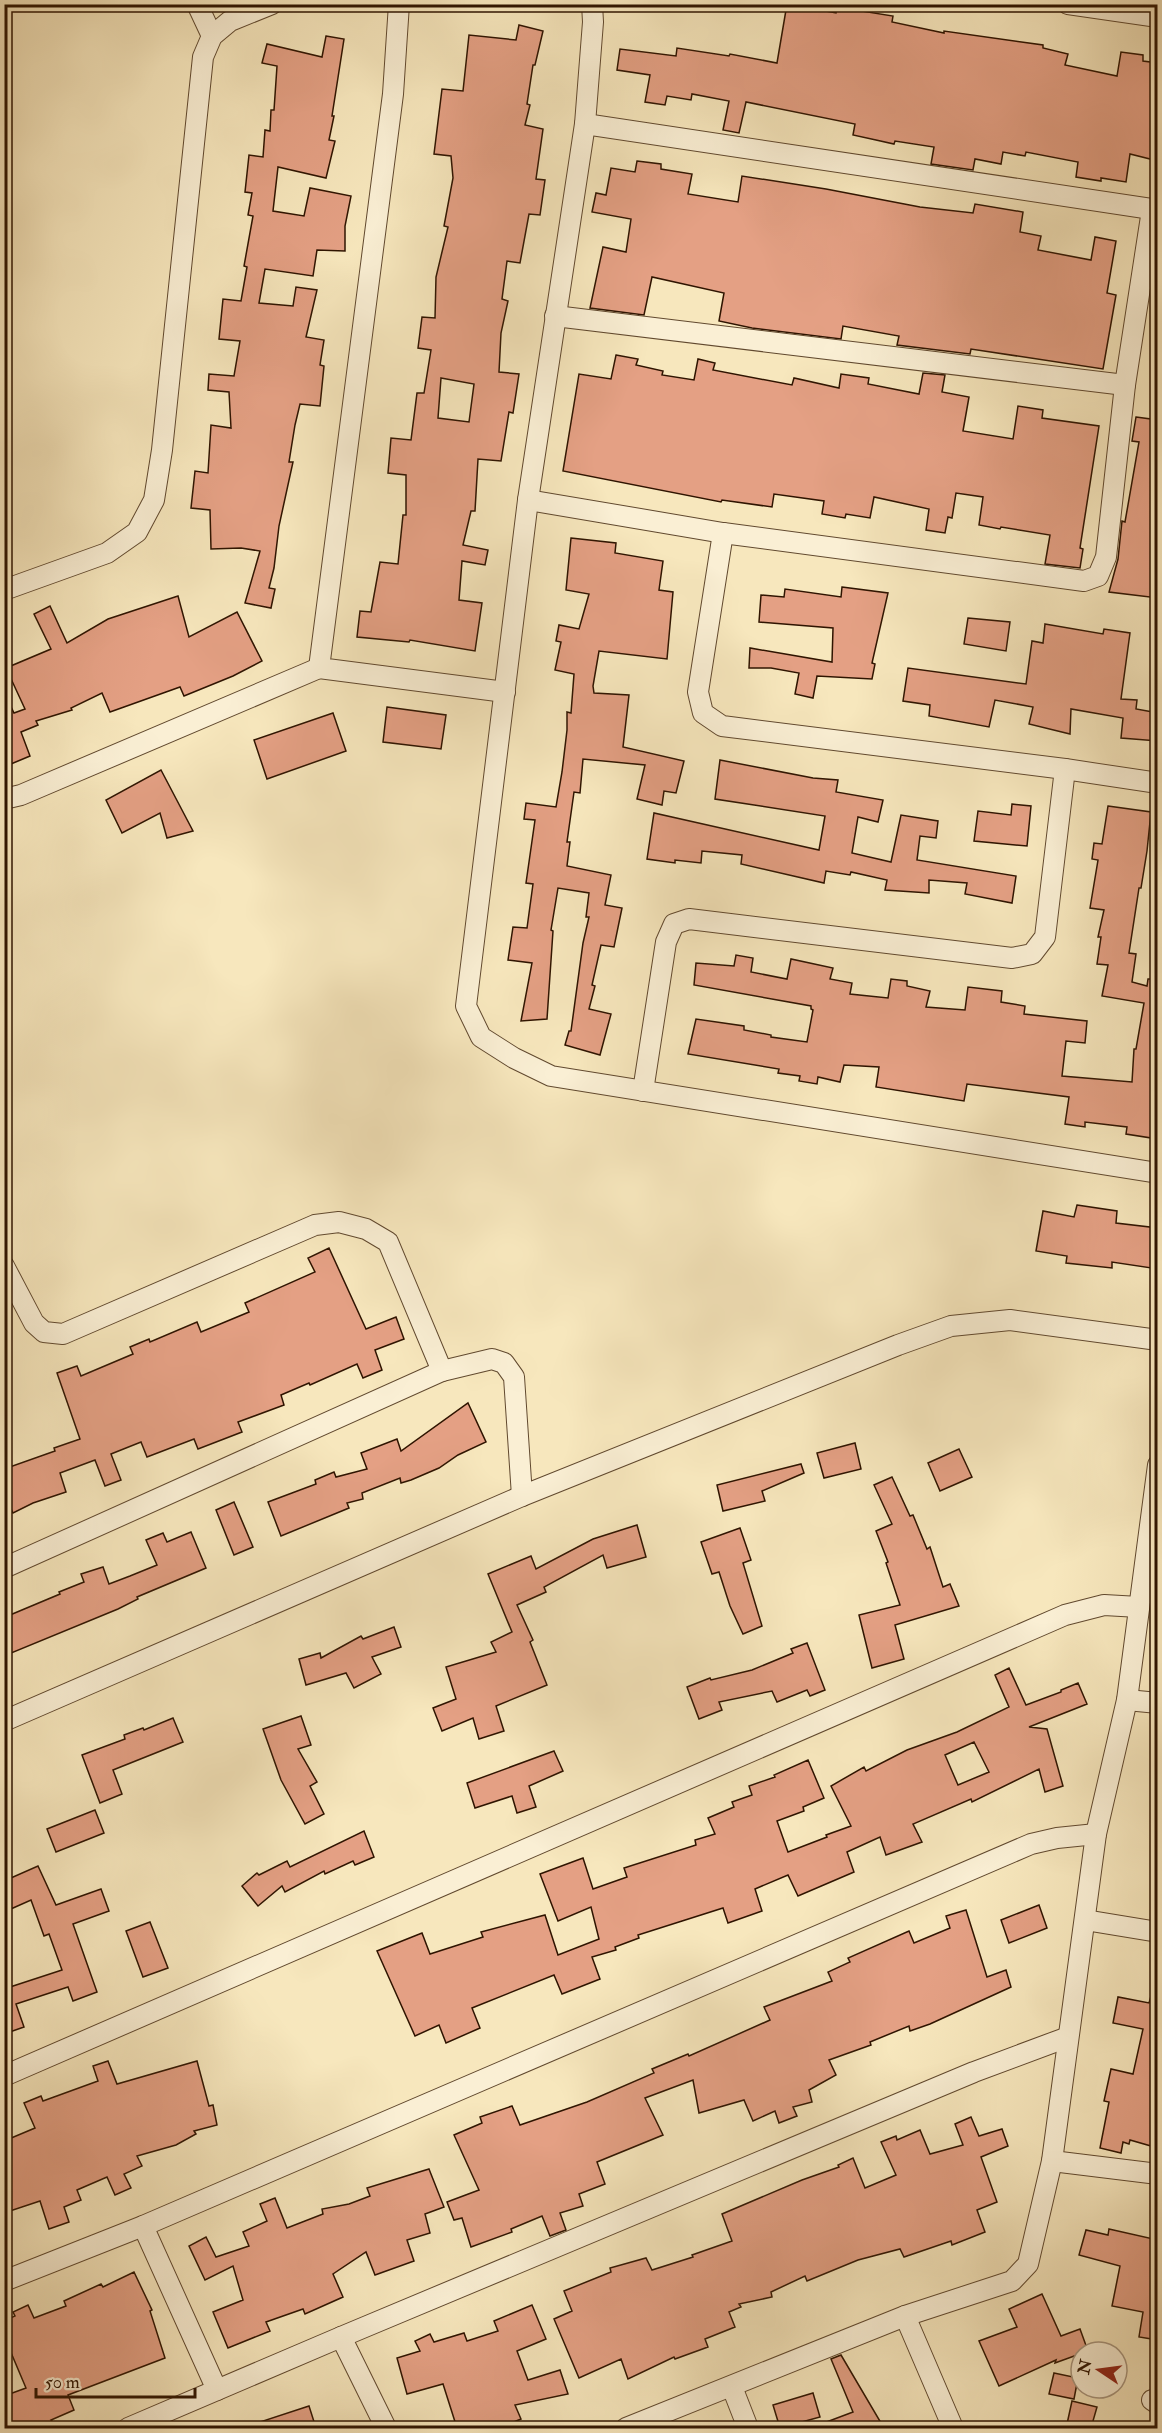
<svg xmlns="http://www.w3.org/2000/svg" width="1162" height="2433" font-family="'IM FELL Double Pica',serif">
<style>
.building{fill:#e4a084;stroke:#2f1400;stroke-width:1.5;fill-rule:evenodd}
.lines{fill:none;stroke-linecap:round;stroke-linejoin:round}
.street-casing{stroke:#61492f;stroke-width:22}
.street{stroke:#faefd4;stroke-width:20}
</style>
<rect width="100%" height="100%" fill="#f7e7bd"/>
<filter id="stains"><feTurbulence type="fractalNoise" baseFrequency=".00333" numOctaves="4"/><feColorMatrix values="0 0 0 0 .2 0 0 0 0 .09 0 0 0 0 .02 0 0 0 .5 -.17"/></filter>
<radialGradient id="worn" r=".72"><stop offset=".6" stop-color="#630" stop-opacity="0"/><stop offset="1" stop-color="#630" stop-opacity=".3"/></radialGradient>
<g class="building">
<path d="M787 4 836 13 838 4 862 6 861 11 893 16 892 22 944 33V31L1043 45V48L1068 54 1065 65 1117 76 1121 52 1143 55V61L1158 63V161L1130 154 1126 182 1101 178V181L1076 177 1078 162 1026 152 1025 156 1003 152 1001 164 975 159 973 170 931 164 934 147 895 141 894 144 876 140 853 135 855 124 746 102 739 133 723 130 729 101 692 94 691 100 667 96 665 105 645 102 650 75 617 70 620 49 676 56 677 48 729 56 730 54 777 63Z"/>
<path d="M519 25 543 31 535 65H533L527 104 530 105 525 125 543 129 536 179 545 180 540 215 529 214 520 263 507 261 502 299 508 301 501 333 499 372 519 374 513 413 509 412 501 461 478 459 475 511H471L463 545 488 550 485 565 462 561 459 600 482 603 475 651 410 640 409 642 357 637 360 611 371 612 380 562 398 564 403 515H406V475L388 473 391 438 411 440 417 393H424L431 350 418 348 422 317 435 318 436 277 448 227 444 226 453 178 451 156 434 154 442 89 463 91 469 35 516 40ZM441 378 474 384 469 422 438 418Z"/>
<path d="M326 36 344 39 332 116H334L329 140 335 141 326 178 278 167 273 211 304 216 310 188 351 196 345 226V251L317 250 313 276 265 269 259 303 293 306 296 287 317 290 306 337 324 340 320 365 324 366 320 406 300 404 295 425 289 462H293L279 526 274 568 269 588 275 589 271 608 245 603 260 551 241 548 211 549 210 510 191 508 195 471 208 473 211 425 231 428 229 392 208 390 209 374 234 376 240 341 219 339 223 299 241 301 247 267 244 266 253 216 248 215 252 193 245 192 249 155 263 157 265 130 270 131 271 110H274L277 66 262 63 267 44 322 57Z"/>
<path d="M637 161 661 164V169L692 174 688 194 738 202 742 176 826 189 920 207 973 213 975 204 1023 212 1020 232 1041 236 1038 250 1091 260 1095 237 1116 241 1107 293 1116 295 1103 369 971 349 970 354 897 345 899 336 843 326 841 339 752 328 719 321 724 293 652 277 644 315 590 308 603 247 626 252 631 219 592 212 596 193 606 195 611 168 635 172Z"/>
<path d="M616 355 638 359 636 365 663 371 662 375 694 380 698 359 715 363 713 370 792 385 794 378 839 388 841 374 869 378 868 384 919 394 923 373 945 375 942 392 969 397 963 431 1013 439 1018 406 1043 410 1042 418 1099 426 1080 548 1083 549 1080 568 1045 564 1050 535 1001 527 1000 529 979 525 983 497 956 493 952 518 948 517 945 533 926 530 929 509 874 497 870 518 846 514 845 518 822 514 824 501 774 494 772 507 722 500 721 502 563 471 579 374 611 379Z"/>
<path d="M1136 417 1158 420V598L1109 592 1118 559 1122 521 1125 522 1139 442 1132 441Z"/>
<path d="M571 538 616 543 615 553 663 561 659 590 673 592 667 659 599 651 593 686 594 693 629 695 623 747 684 761 676 793 664 791 662 805 637 799 645 765 583 759 580 793 574 792 567 842H570L567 866 611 875 605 905 622 908 614 947 601 945 592 985 595 986 589 1009 611 1014 600 1055 565 1045 569 1031H571L583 943 589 917H586L589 893 558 888 551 930 553 931 547 1019 521 1021 532 963 508 960 513 927 527 928 533 884 526 883 535 820 524 819 526 803 556 807 562 772 567 730V712L571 713 574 674 555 670 561 642 556 641 559 625 579 629 589 594 566 590Z"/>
<path d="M842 587 888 593 872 663 875 664 872 679 817 676 813 698 795 694 799 673 771 668H749L750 648 832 662 833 628 759 622 761 595 784 597 785 589 841 597Z"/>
<path d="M178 596 189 637 237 612 262 661 233 676 184 696 180 687 110 712 102 693 71 708 72 710 36 721 38 725 21 732 30 756 11 764 4 748V692L14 713 25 709 6 668 51 649 34 614 50 606 67 643 108 619Z"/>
<path d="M968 618 1010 622 1006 651 964 644Z"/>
<path d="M1045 624 1103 634 1104 629 1130 633 1121 699 1137 700 1136 709 1158 713V741L1121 738 1123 718 1071 709 1070 734 1029 724 1033 707 995 700 989 727 929 716 930 705 903 701 908 668 1026 684 1032 641 1043 643Z"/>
<path d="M387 707 446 715 441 749 383 742Z"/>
<path d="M333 713 346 751 267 779 254 740Z"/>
<path d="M720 760 813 778 838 780 836 792 883 800 878 822 858 817 852 853 891 862 901 815 938 821 936 838 920 836 917 860 1016 876 1012 903 965 894 967 883 929 880V893L885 890 887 880 851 872 850 875 826 871 824 883 741 864 742 855 702 851 701 863 675 860V863L647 859 654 813 819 850 825 816 715 799Z"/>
<path d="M161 770 193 831 167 838 160 813 122 833 106 800Z"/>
<path d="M1012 804 1031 806 1027 846 974 841 978 811 1011 815Z"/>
<path d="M1108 806 1151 812 1147 851 1141 888H1139L1129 953 1136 954 1132 982 1147 986 1148 979H1158V1096L1153 1116 1158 1117V1139L1126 1134 1127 1127 1085 1122V1127L1065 1124 1069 1097 967 1084 964 1101 876 1087 879 1067 844 1065 840 1082 818 1077 817 1084 799 1081 800 1076 778 1073 779 1069 688 1054 696 1019 744 1026V1030L771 1035V1037L807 1042 813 1010 811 1009V1006L694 985 696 963 734 966 736 955 753 958 751 972 787 979 791 959 833 968 830 979 852 983 850 994 888 998 891 979 907 981V986L930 991 926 1007 965 1010 968 987 1002 991 1001 1002 1025 1006 1024 1014 1087 1021 1085 1043 1066 1041 1062 1076 1132 1082 1134 1049H1136L1144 1003 1102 996 1108 965 1097 964 1101 937H1098L1104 910 1090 908 1098 860 1092 859 1094 843 1102 844Z"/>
<path d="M1077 1205 1117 1211 1116 1223 1158 1228V1269L1112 1262V1268L1066 1263 1067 1256 1036 1251 1043 1211 1074 1217Z"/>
<path d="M329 1248 366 1329 396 1317 404 1339 375 1350 382 1370 363 1378 357 1364 310 1385 309 1383 281 1395 284 1405 238 1422 242 1432 198 1449 194 1439 147 1457 141 1442 111 1454 121 1480 105 1486 95 1460 60 1473 66 1492 33 1503 13 1513 4 1494V1469L55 1451 54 1448 80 1439 57 1373 77 1366 81 1376 133 1354 130 1347 149 1339 150 1342 197 1322 201 1332 249 1312 245 1303 315 1272 308 1258Z"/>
<path d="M468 1403 486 1442 458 1455 439 1468 411 1480 401 1483 400 1478 362 1493 363 1499 347 1503 349 1508 281 1536 268 1502 316 1484 315 1480 334 1472 336 1477 367 1469 361 1453 397 1439 401 1451Z"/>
<path d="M855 1443 861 1469 824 1478 817 1453Z"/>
<path d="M959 1449 972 1477 940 1491 928 1463Z"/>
<path d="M801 1464 804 1473 762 1491 765 1501 723 1511 717 1485Z"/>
<path d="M892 1477 910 1516 913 1515 927 1549 930 1547 943 1587 950 1584 959 1606 895 1625 904 1659 872 1668 859 1615 900 1605 886 1563 888 1562 876 1531 892 1524 874 1485Z"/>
<path d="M234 1502 253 1547 234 1555 216 1510Z"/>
<path d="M637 1525 646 1557 607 1568 603 1555 544 1587 546 1592 517 1605 533 1640 530 1642 547 1685 496 1706 504 1731 479 1739 473 1718 442 1731 433 1708 456 1699 446 1667 496 1652 491 1642 512 1632 488 1574 531 1556 536 1569 593 1539Z"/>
<path d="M740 1528 751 1560 743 1563 762 1626 743 1634 730 1606 719 1572 712 1574 701 1542Z"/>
<path d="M191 1532 206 1568 137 1597 138 1599 118 1609 4 1656V1605L10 1615 60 1594 59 1592 84 1582 81 1574 103 1567 109 1584 130 1576 157 1565 146 1540 163 1533 167 1542Z"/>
<path d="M394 1627 401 1647 372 1657 381 1674 354 1688 346 1673 306 1685 299 1659 320 1653 321 1658 361 1636 363 1639Z"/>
<path d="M807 1643 825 1690 810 1696 807 1690 777 1702 772 1691 719 1702 722 1710 699 1719 687 1687 710 1678 711 1680 752 1670 793 1653 791 1649Z"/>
<path d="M1009 1668 1026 1705 1061 1692V1690L1078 1683 1087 1704 1029 1727 1047 1729 1063 1786 1045 1792 1039 1769 972 1802 971 1799 913 1824 922 1842 886 1855 880 1837 847 1852 854 1872 798 1896 788 1875 755 1889 762 1911 728 1923 723 1908 638 1935 639 1938 615 1947 616 1950 592 1957 600 1979 562 1994 554 1975 472 2008 480 2028 446 2043 439 2025 415 2036 377 1951 422 1933 430 1954 483 1937 481 1932 545 1915 558 1955 599 1939 591 1907 558 1921 540 1874 583 1858 593 1889 627 1877 624 1868 696 1845 695 1840 715 1834 708 1818 734 1807 732 1802 752 1795 749 1786 775 1777 774 1775 808 1760 824 1798 803 1807 804 1811 777 1821 788 1852 827 1837 826 1835 851 1826 831 1786 864 1767 866 1771 907 1750 957 1732 1009 1707 995 1675ZM974 1742 989 1772 958 1785 945 1755Z"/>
<path d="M301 1716 311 1745 298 1749 317 1782 310 1786 324 1814 305 1824 281 1780 263 1729Z"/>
<path d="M173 1718 183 1742 113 1770 122 1794 100 1803 82 1755 125 1739 124 1735 143 1728 144 1730Z"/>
<path d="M554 1751 563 1771 529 1786 536 1807 517 1813 512 1796 475 1808 467 1783Z"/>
<path d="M95 1810 104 1833 56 1852 47 1829Z"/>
<path d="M364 1831 374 1857 355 1865 353 1861 325 1874 324 1871 285 1892 282 1886 258 1906 242 1886 257 1873 259 1875 287 1861 290 1867Z"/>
<path d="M38 1866 56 1905 101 1889 109 1911 73 1924 97 1992 73 2001 68 1987 16 2004 24 2027 4 2034V1979L7 1978 10 1987 62 1970 49 1934 44 1936 31 1900 4 1912V1881Z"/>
<path d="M1039 1905 1047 1928 1009 1943 1001 1920Z"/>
<path d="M966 1910 987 1977 1006 1970 1011 1987 930 2024 910 2031 909 2026 870 2042 871 2045 829 2060 836 2075 809 2090 812 2102 793 2107 797 2116 779 2123 775 2111 753 2121 744 2100 699 2113 693 2080 645 2098 663 2135 597 2162 605 2184 579 2194 583 2206 560 2213 566 2230 550 2236 542 2216 511 2229 512 2232 471 2247 462 2218 454 2220 447 2202 479 2190 454 2135 482 2123 480 2117 512 2106 520 2125 587 2102 654 2073 652 2069 688 2054 689 2056 770 2020 764 2007 832 1981 828 1972 850 1962 848 1958 909 1931 914 1943 950 1928 946 1916Z"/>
<path d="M150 1922 168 1968 143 1977 126 1931Z"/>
<path d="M1151 1996 1158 1997V2121L1151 2146 1130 2140 1129 2144 1123 2142 1121 2153 1100 2148 1109 2102 1104 2101 1111 2069 1133 2074 1143 2029 1113 2023 1118 1997 1149 2003Z"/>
<path d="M108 2061 117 2084 197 2061 209 2106 213 2105 217 2125 194 2131 196 2134 176 2145 137 2156 142 2166 124 2174 131 2188 115 2195 107 2177 77 2190 81 2200 64 2207 69 2222 49 2229 40 2201 4 2213V2141L35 2128 24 2103 41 2096 43 2101 98 2081 93 2066Z"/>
<path d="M971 2117 979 2136 1002 2129 1008 2146 981 2157 997 2202 977 2210 985 2232 952 2245 951 2241 904 2257 900 2249 858 2260 807 2281 805 2276 771 2292 772 2297 739 2304 741 2307 729 2312 735 2327 705 2339 708 2347 675 2359 674 2357 628 2379 621 2359 579 2378 554 2319 572 2311 564 2291 611 2272 610 2268 646 2258 652 2270 693 2257 692 2255 732 2241 722 2214 802 2180 839 2167 838 2165 853 2158 865 2188 896 2175 881 2142 896 2136 897 2140 920 2130 930 2154 963 2145 955 2124Z"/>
<path d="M429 2169 444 2207 425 2214 430 2233 407 2240 414 2261 375 2275 366 2252 333 2274 343 2297 305 2314 303 2309 266 2322 270 2331 228 2348 213 2312 243 2300 233 2266 205 2280 189 2246 206 2237 216 2257 249 2246 243 2232 267 2221 260 2204 275 2198 287 2228 323 2214 322 2209 349 2204 370 2196 367 2188Z"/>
<path d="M1109 2229 1158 2240V2340L1139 2337 1143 2312 1112 2306 1120 2266 1079 2255 1086 2230 1108 2235Z"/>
<path d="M134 2272 152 2310 150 2311 165 2358 68 2395 74 2410 51 2420 52 2421 35 2428H12L4 2410V2396L26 2388 4 2336V2321L15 2316 13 2312 28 2305 34 2318 66 2306 64 2301 101 2284 103 2287Z"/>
<path d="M1042 2294 1061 2336 1080 2329 1088 2351 1055 2363 1056 2360 999 2386 979 2341 1017 2327 1009 2309Z"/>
<path d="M532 2305 546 2339 517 2351 528 2380 560 2370 568 2394 515 2405 521 2419 499 2428H486L483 2422 457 2428 443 2384 407 2394 397 2358 420 2351 415 2341 430 2334 434 2342 464 2333 467 2341 498 2331 494 2321Z"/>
<path d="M841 2355 884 2428H813V2427L853 2412 831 2359Z"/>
<path d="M1054 2373 1078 2378 1074 2399 1049 2394Z"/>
<path d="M813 2393 820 2417 780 2428 773 2405Z"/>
<path d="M1072 2401 1097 2407 1091 2428 1067 2424Z"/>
<path d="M309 2406 316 2428H251V2425Z"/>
</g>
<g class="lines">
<defs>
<g id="street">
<path d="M197 4 212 36"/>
<path d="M399 4 393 94 319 668 505 692"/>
<path d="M592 4 593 22 585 124 528 500 466 1006 481 1037 514 1058 551 1076 1158 1173"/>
<path d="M1068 4 1158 17"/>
<path d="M585 124 1158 210"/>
<path d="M555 316 1125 385"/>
<path d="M528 500 723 533 1084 581 1098 576 1106 557 1125 385 1152 210"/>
<path d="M723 533 698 692 703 713 722 726 1065 769 1158 783"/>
<path d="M4 590 107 553 137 532 154 500 162 450 203 57 212 36 230 21 272 4"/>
<path d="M4 799 21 795 319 668"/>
<path d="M643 1091 666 942 674 924 689 919 1012 958 1032 954 1045 937 1065 769"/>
<path d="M4 1266 34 1323 44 1332 63 1334 315 1225 339 1222 366 1229 388 1242 442 1371"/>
<path d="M4 1568 442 1371 492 1359 504 1363 514 1377 522 1496"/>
<path d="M1127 1700 1158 1703"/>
<path d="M4 1721 522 1496 898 1345 951 1326 1010 1320 1158 1340"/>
<path d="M1085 1920 1158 1932"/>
<path d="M4 2076 1065 1615 1104 1605 1139 1607"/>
<path d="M1052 2161 1158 2174"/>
<path d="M143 2226 217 2390"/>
<path d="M4 2281 143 2226 1031 1844 1057 1838 1096 1834"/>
<path d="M905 2316 953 2428"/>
<path d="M341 2337 386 2428"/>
<path d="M732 2387 748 2428"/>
<path d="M1152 2400 1158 2404"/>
<path d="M128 2428 341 2337 974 2072 1068 2037"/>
<path d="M626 2428 905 2316 1012 2281 1028 2264 1052 2161 1096 1834 1127 1700 1158 1465"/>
</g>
</defs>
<use href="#street" class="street-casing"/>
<use href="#street" class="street"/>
</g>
<rect width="1162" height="2433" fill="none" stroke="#f7e7bd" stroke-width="24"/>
<rect x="6" y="6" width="1150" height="2421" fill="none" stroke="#2f1400" stroke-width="3"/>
<rect x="12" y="12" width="1138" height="2409" fill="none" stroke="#2f1400" stroke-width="1.5"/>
<g transform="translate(1099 2370) rotate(283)"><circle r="28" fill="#faefd4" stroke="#a9977f" stroke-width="1.5"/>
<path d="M0-4.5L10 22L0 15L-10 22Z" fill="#8f2418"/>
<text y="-9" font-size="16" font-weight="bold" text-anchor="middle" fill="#2f1400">N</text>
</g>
<path d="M36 2388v9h159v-9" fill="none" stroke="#2f1400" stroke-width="3"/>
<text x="45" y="2388" font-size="18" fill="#2f1400" stroke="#faefd4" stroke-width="4.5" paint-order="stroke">50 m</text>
<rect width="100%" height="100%" filter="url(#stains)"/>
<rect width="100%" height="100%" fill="url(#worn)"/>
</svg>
